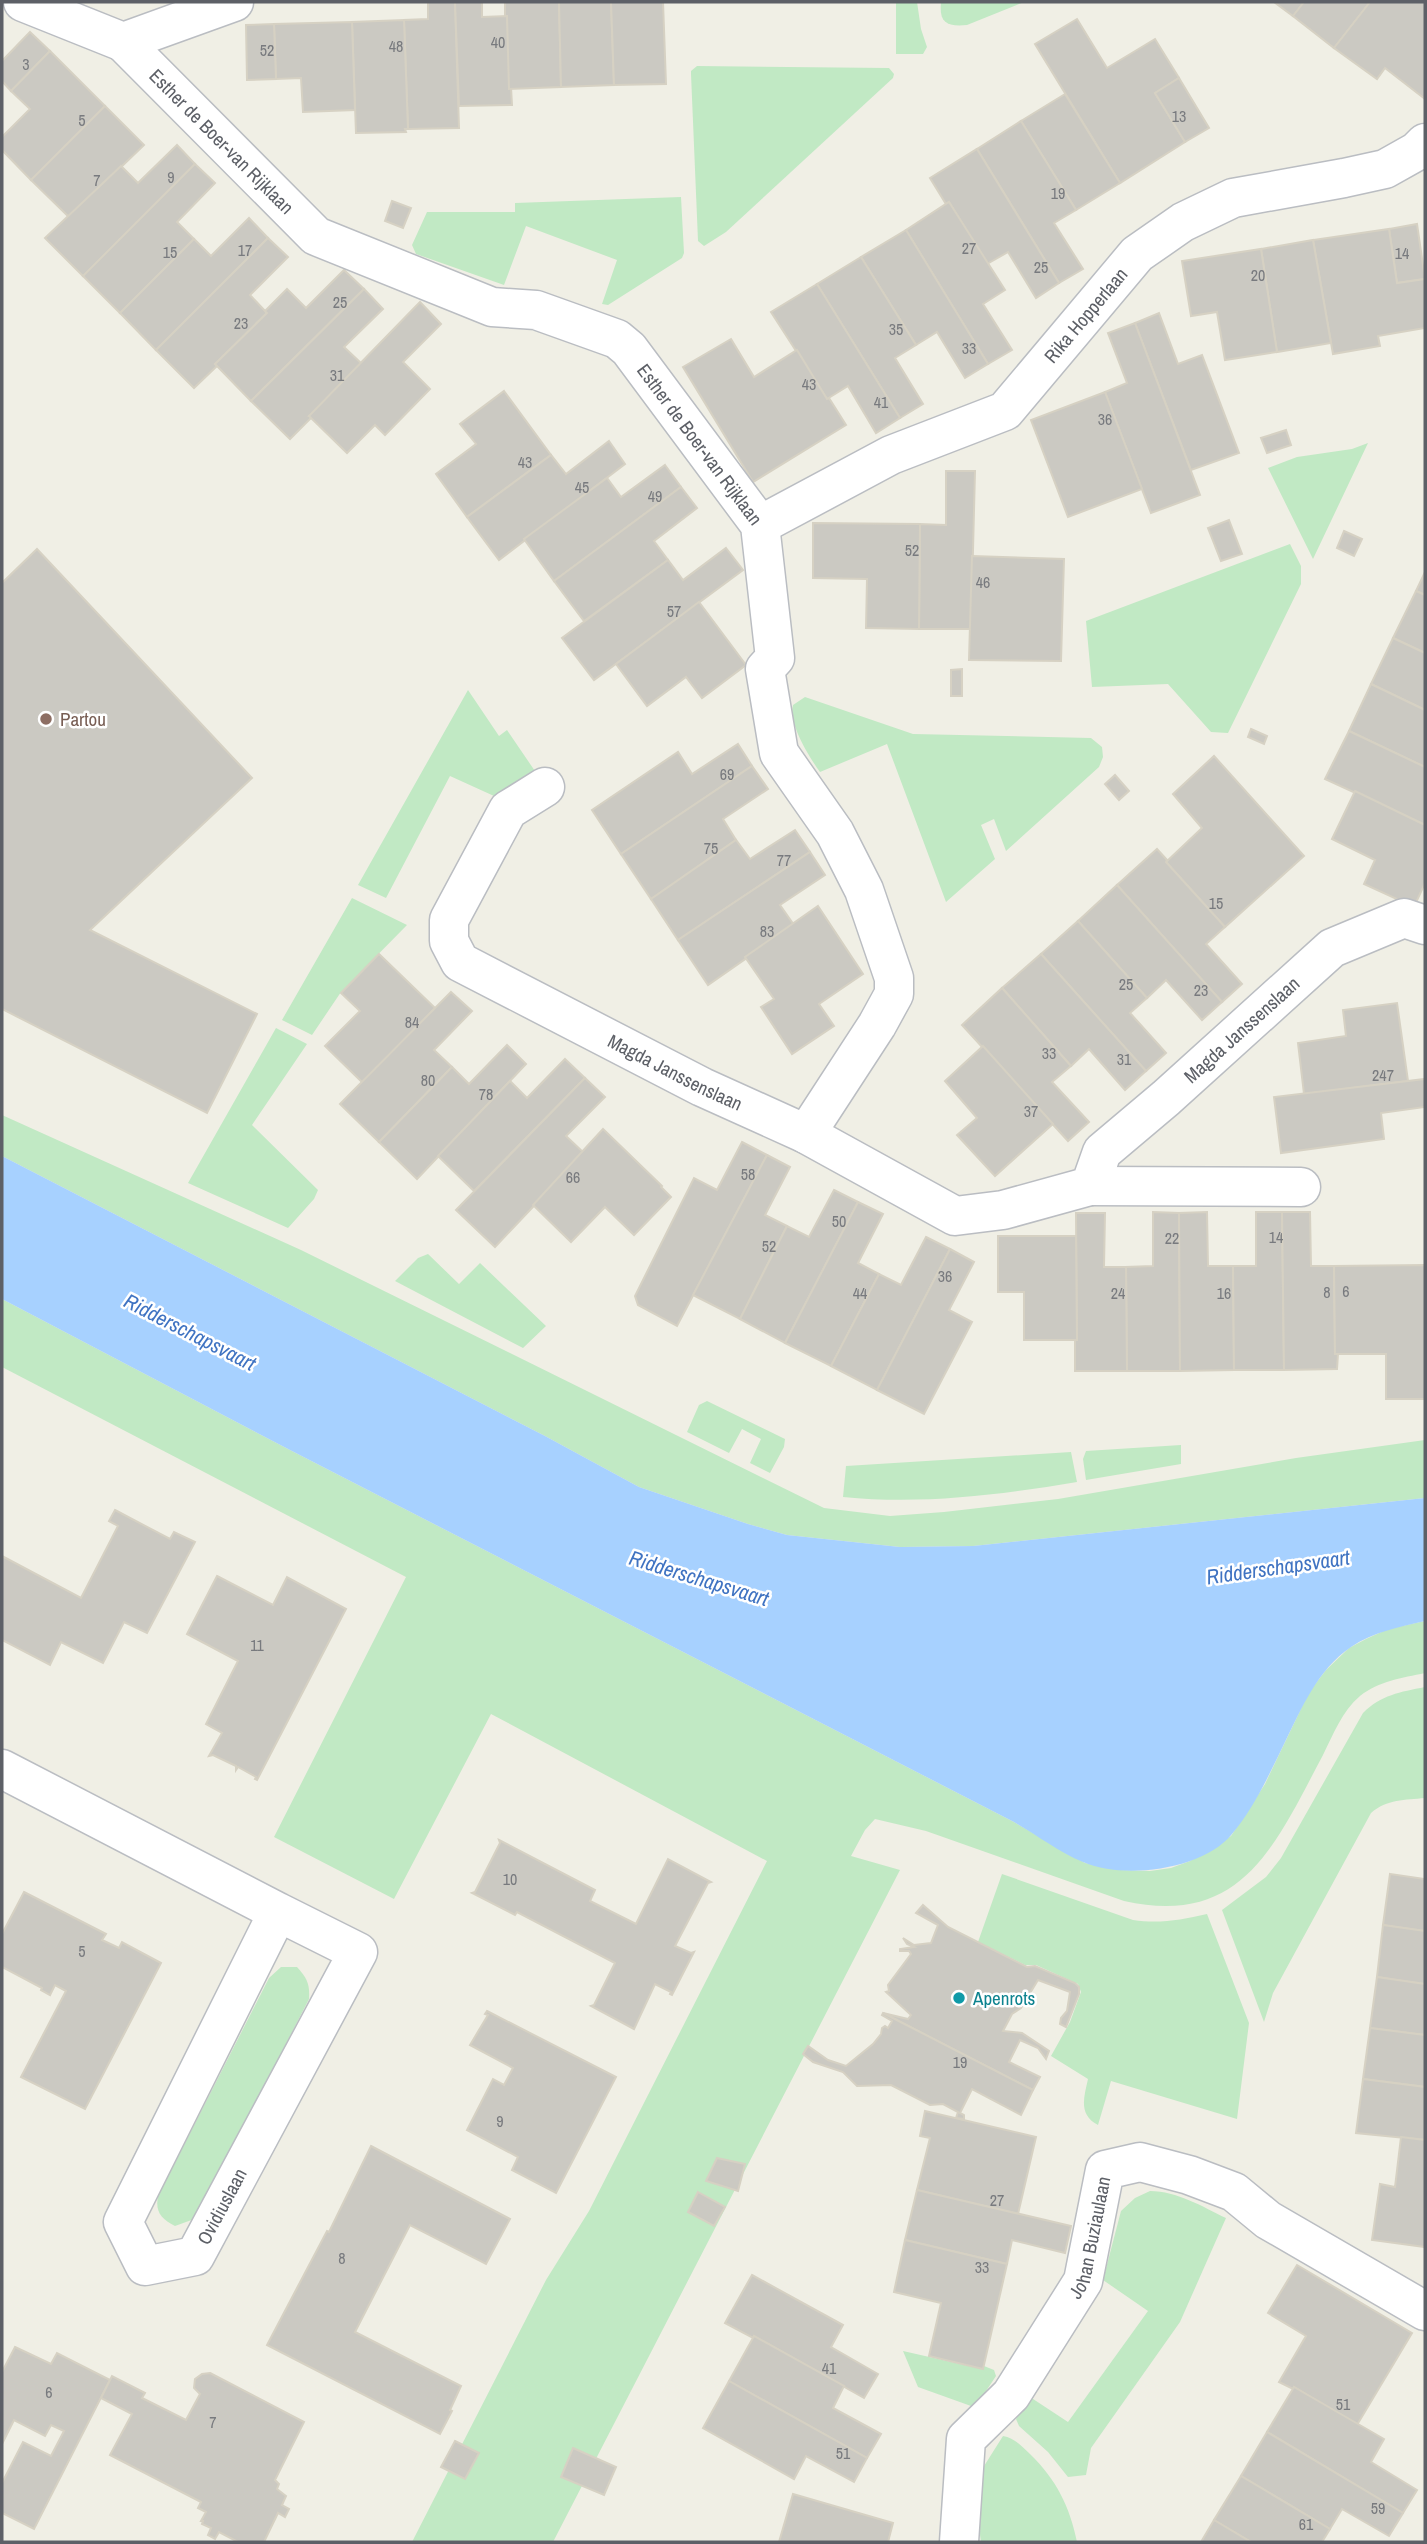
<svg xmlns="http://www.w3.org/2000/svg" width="1427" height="2544" font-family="'Archivo Narrow',sans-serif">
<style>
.green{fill:#c1e9c4}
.water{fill:#a7d1ff}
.building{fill:#cbc9c2;stroke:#d6d1c3;stroke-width:2}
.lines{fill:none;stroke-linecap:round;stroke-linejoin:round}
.street-casing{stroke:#babdc2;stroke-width:41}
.street{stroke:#fff;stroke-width:38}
.education-dot{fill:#8d6e63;stroke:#fff;stroke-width:2.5}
.culture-dot{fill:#0f9aa8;stroke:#fff;stroke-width:2.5}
.labels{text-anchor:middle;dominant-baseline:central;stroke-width:5;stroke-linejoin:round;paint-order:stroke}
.number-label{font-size:16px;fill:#787a7e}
.street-label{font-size:19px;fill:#5d6067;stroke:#fff}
.education-label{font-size:19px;fill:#785e54;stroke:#fff;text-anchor:start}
.culture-label{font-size:19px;fill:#0d838f;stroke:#fff;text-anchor:start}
.water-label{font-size:21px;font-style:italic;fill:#3f73c2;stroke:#fff}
</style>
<rect width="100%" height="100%" fill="#f0efe5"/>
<g class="green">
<path d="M896 2H917L921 29 927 47 923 54H896Z"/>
<path d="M941 2H1024L967 25C946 27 939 22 941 2Z"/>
<path d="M697 66 889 68 894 74 893 78 726 232 704 246 698 241 691 74V71Z"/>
<path d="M681 197 684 253 682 258 608 305 602 304 617 260 526 226 504 285 416 254 412 245 427 212H515V203Z"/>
<path d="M1368 443 1313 559 1268 468 1297 457 1352 449Z"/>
<path d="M1290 544 1301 566V584L1228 733 1211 732 1168 684 1092 687 1086 621Z"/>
<path d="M468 690 499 736 507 730 539 777 494 796 450 776 386 898 358 885Z"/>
<path d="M805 697 913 734 1091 738 1102 747 1103 757 1099 767 1006 851 994 819 981 825 995 859 946 902 887 744 820 772C809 757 788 723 793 705Z"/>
<path d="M352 898 407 925 341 992 312 1035 282 1020Z"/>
<path d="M276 1028 307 1044 252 1125 318 1190 314 1199 288 1228 188 1183Z"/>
<path d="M2 1115 301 1250 824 1508 890 1516 944 1512 1058 1499 1296 1458 1425 1440V1498L973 1546 900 1547 787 1535 748 1524 639 1487 545 1436 2 1156Z"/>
<path d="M428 1254 459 1284 480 1263 546 1326 523 1348 395 1281 418 1258Z"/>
<path d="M2 1299 290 1450 1014 1822 1085 1863 1120 1870 1150 1871 1171 1868 1190 1861 1231 1836 1265 1784 1309 1692 1326 1670 1349 1648 1366 1639 1388 1629 1425 1621V1673C1402 1678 1379 1681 1360 1696 1342 1711 1333 1735 1323 1755 1276 1843 1243 1928 1124 1901L926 1831 875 1819 865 1830 851 1856 900 1870 553 2542H412L546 2280 589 2211 767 1861 491 1714 394 1899 274 1837 406 1577 2 1367Z"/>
<path d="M707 1401 785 1439 784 1447 770 1473 750 1463 761 1439 742 1429 729 1453 687 1432 699 1405Z"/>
<path d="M1181 1445V1464L1086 1480 1083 1459 1086 1451Z"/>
<path d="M1071 1452 1077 1482C1000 1495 921 1505 843 1497L846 1466Z"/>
<path d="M1425 1687V1798C1405 1800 1387 1799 1371 1813L1273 1993 1264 2022 1222 1910 1266 1877 1281 1858 1363 1713C1381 1695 1400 1692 1425 1687Z"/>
<path d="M1002 1874 1133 1920C1159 1924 1181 1920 1207 1914L1249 2023 1237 2119 1111 2081 1098 2125C1078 2115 1084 2097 1088 2079L1051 2056 1070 2022 1081 1992 1078 1984 1036 1965H1025L978 1942Z"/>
<path d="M281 1967H297C307 1978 310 1984 309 1999L197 2218 175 2226C161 2219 155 2212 158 2196L269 1978Z"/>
<path d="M1150 2191C1177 2191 1203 2207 1226 2218L1180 2322 1091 2448 1086 2475 1068 2477 1048 2452 1019 2426 1016 2419 1030 2397 1068 2422 1148 2311 1103 2280 1121 2211 1135 2198Z"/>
<path d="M903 2351 982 2369 984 2366 994 2370 996 2376 978 2403 971 2406 918 2387Z"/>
<path d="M1003 2436C1015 2438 1021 2446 1030 2454 1056 2479 1070 2507 1077 2542H981L974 2493 979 2474Z"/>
</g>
<path class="water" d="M2 1156 545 1436 639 1487 748 1524 787 1535 900 1547 973 1546 1425 1498V1621C1399 1627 1373 1632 1351 1647 1317 1670 1302 1708 1285 1742 1270 1773 1254 1808 1232 1834 1203 1870 1123 1880 1083 1862 1059 1852 1037 1835 1014 1822L290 1450 2 1299Z"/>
<g class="building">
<path d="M428 2H455L459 128 408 129 404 20 428 19Z"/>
<path d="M455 2H482V17L507 16 512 105 459 106Z"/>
<path d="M505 2H559L561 87 509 89 507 16H505Z"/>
<path d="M559 2H611L614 85 561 87Z"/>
<path d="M611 2H663L666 84 614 85Z"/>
<path d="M1274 2H1304L1293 16Z"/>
<path d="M1304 2H1370L1334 48 1293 16Z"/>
<path d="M1370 2H1425V99L1385 68 1377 79 1334 48Z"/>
<path d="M1077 19 1107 68 1155 39 1179 78 1155 93 1185 142 1120 183 1035 44Z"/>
<path d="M404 20 408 129H405L406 132 356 133 352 22Z"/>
<path d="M352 22 355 110 303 112 301 78 276 79 274 24Z"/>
<path d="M274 24 276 79 247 80 246 25Z"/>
<path d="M30 32 50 51 11 91 2 81V61Z"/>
<path d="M50 51 105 106 31 180 2 150V137L30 109 11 91Z"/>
<path d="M1179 78 1209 128 1185 142 1155 93Z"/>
<path d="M1065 94 1120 183 1076 210 1021 121Z"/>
<path d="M105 106 144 145 69 217 31 180Z"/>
<path d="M1021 121 1076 210 1054 223 1083 269 1059 283 977 149Z"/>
<path d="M177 145 195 164 83 276 45 238 121 166 138 183Z"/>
<path d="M977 149 1059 283 1036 298 1008 252 987 264 949 202 946 204 930 178Z"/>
<path d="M195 164 215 183 177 222 194 239 120 313 83 276Z"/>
<path d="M392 201 411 208 403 228 385 221Z"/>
<path d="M949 202 1005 290 983 304 1012 350 988 364 906 230Z"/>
<path d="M249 218 268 238 156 350 120 313 194 239 211 256Z"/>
<path d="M1417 224 1425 279 1397 283 1389 229Z"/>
<path d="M1389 229 1397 283 1425 279V328L1378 336 1380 346 1333 354 1313 240Z"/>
<path d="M906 230 988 364 965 378 937 332 916 345 861 257Z"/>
<path d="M268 238 288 257 250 295 267 313 215 364 217 366 194 388 156 350Z"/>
<path d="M1313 240 1331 343 1277 352 1261 249Z"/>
<path d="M1261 249 1277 352 1225 360 1217 312 1191 316 1182 261Z"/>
<path d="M861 257 916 345 895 358 923 404 900 418 817 284Z"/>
<path d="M344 270 364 289 251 401 215 364 267 313 265 311 287 289 306 308Z"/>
<path d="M817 284 900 418 876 433 848 386 827 399 771 312Z"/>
<path d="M364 289 383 309 344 347 362 364 309 416 312 417 290 439 251 401Z"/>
<path d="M420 302 441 324 403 362 430 389 385 435 375 425 347 453 309 416Z"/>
<path d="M1159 313 1178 364 1202 355 1239 453 1191 470 1135 323Z"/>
<path d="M1135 323 1200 495 1151 513 1105 392 1127 383 1108 333Z"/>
<path d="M731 339 754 377 797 350 827 399 829 398 846 425 753 482 683 367Z"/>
<path d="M504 391 551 455 467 517 436 474 476 444 460 424Z"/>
<path d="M1105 392 1142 489 1068 517 1031 420Z"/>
<path d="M1286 430 1291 445 1267 453 1261 438Z"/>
<path d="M609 441 625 464 499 560 467 517 551 455 566 474Z"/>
<path d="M665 465 681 487 554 581 524 539 607 478 621 497Z"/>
<path d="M946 471H975L971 629H919L920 524 946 525Z"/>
<path d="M681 487 697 508 654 541 668 560 584 621 554 581Z"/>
<path d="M1229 520 1242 554 1221 561 1208 528Z"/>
<path d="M813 523 920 524 919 629 866 628 867 579 813 578Z"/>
<path d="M1344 531 1362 539 1354 556 1337 548Z"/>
<path d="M726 548 743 570 594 680 562 638 668 560 683 580Z"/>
<path d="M37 549 252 778 90 930 257 1014 207 1113 2 1009V583Z"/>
<path d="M972 556 1064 559 1061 661 969 660Z"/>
<path d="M1425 572V595L1416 591Z"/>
<path d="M1416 591 1425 595V653L1393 638Z"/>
<path d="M699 602 746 665 702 698 686 677 647 706 616 664Z"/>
<path d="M1393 638 1425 653V710L1371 684Z"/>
<path d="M962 669V696H951V670Z"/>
<path d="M1371 684 1425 710V767L1349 731Z"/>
<path d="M1251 729 1267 736 1264 744 1248 737Z"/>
<path d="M1349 731 1425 767V825L1325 779Z"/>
<path d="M738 744 752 766 621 854 592 810 678 752 692 774Z"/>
<path d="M1214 756 1304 856 1225 927 1166 862 1202 828 1173 794Z"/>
<path d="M752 766 768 789 723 819 736 840 651 899 621 854Z"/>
<path d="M1115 775 1129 791 1119 800 1105 784Z"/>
<path d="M1355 791 1425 825V883L1414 907 1364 884 1375 860 1332 839Z"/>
<path d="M795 830 810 852 678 940 651 899 736 840 750 859Z"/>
<path d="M1157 849 1167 860 1166 862 1225 927 1206 944 1242 984 1222 1002 1117 885Z"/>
<path d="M810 852 825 875 780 905 794 925 708 985 678 940Z"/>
<path d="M1117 885 1222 1002 1202 1020 1166 980 1147 998 1078 921Z"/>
<path d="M818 906 863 974 819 1004 834 1026 792 1054 761 1007 774 999 745 957Z"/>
<path d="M1078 921 1147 998 1130 1013 1166 1053 1146 1071 1041 954Z"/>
<path d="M379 954 435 1008 363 1083 325 1046 360 1011 341 993Z"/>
<path d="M1041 954 1146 1071 1125 1090 1089 1049 1071 1066 1002 988Z"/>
<path d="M1002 988 1071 1066 1052 1082 1089 1122 1068 1141 962 1025Z"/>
<path d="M451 992 472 1011 434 1050 452 1067 379 1142 340 1104Z"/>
<path d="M1397 1003 1408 1081 1304 1094 1298 1043 1346 1036 1343 1010Z"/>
<path d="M507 1045 526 1064 417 1179 379 1142 452 1067 469 1084Z"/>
<path d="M983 1046 1053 1124 995 1176 957 1135 977 1118 945 1081Z"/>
<path d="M565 1059 585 1078 474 1191 438 1156 510 1081 527 1098Z"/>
<path d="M585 1078 605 1097 566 1136 584 1153 495 1247 456 1210Z"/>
<path d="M1425 1079V1107L1381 1113 1384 1139 1281 1153 1274 1097Z"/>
<path d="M603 1129 662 1186 661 1187 671 1197 634 1235 605 1207 571 1242 533 1205Z"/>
<path d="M742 1142 767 1155 677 1326 638 1305 635 1296 694 1178 717 1190Z"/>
<path d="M767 1155 790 1167 765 1215 787 1226 740 1319 693 1295Z"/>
<path d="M834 1190 858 1202 785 1343 740 1319 787 1226 809 1237Z"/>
<path d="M858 1202 883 1214 858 1263 879 1274 831 1366 785 1343Z"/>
<path d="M1153 1212 1179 1213 1180 1371H1127L1126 1267 1153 1266Z"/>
<path d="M1207 1212 1208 1266H1233L1234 1370 1180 1371 1179 1213Z"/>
<path d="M1256 1212H1282L1284 1370H1234L1233 1266H1256Z"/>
<path d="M1282 1212H1310L1311 1266H1334L1335 1354H1338L1337 1369 1284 1370Z"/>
<path d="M1076 1213H1105L1104 1267H1126L1127 1371H1075V1340H1077Z"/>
<path d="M998 1236H1076L1077 1340H1024V1292H998Z"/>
<path d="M926 1237 950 1249 877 1390 831 1366 879 1274 901 1285Z"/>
<path d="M950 1249 974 1262 949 1310 972 1322 924 1414 877 1390Z"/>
<path d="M1425 1265V1399H1386V1354H1335L1334 1266Z"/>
<path d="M115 1510 170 1539 174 1532 195 1542 147 1633 124 1622 103 1663 61 1642 50 1665 2 1640V1556L81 1598 118 1526 109 1521Z"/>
<path d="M217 1576 273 1605 287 1577 346 1609 257 1780 255 1779 256 1777 238 1767 236 1770V1766L213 1755 209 1756 222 1733 206 1724 238 1661 187 1634Z"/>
<path d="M499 1840 595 1890 590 1901 636 1924 668 1859 711 1882 708 1883 675 1946 691 1953 694 1952 672 1995 670 1994 671 1992 655 1984 634 2029 591 2006 594 2005 615 1963 517 1912 515 1915 472 1893 475 1892 500 1843Z"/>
<path d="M1390 1874 1425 1879V1931L1383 1925Z"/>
<path d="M24 1892 106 1934 102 1940 119 1948 122 1942 161 1963 85 2109 21 2077 66 1991 55 1985 50 1995 41 1990 42 1988 2 1967V1934Z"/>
<path d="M923 1905 948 1927 1027 1967 1035 1966 1075 1983 1079 1987V1994L1066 2027 1060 2024 1061 2018 1067 2011 1070 1992 1038 1980 1021 2008 1012 2014 1003 2031 1022 2033 1049 2051 1046 2059 1038 2048 1020 2040 1009 2062 1040 2077 1033 2090 883 2013 908 2019 911 2015 886 1992 889 1991 888 1985 911 1954 909 1951H900V1949L914 1947 907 1944 903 1938 914 1945 931 1943 938 1925 916 1913Z"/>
<path d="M1383 1925 1425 1931V1984L1377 1977Z"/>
<path d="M1377 1977 1425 1984V2035L1370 2028Z"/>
<path d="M487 2011 616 2077 556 2193 512 2170 518 2157 467 2130 493 2079 504 2085 513 2068 470 2045 488 2015 485 2014Z"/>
<path d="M883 2013 1033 2090 1021 2115 972 2089 960 2113 964 2115V2119L956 2118 958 2112 943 2104 930 2105 891 2085 857 2086 843 2072 813 2062 803 2054 808 2046 828 2060 846 2066 873 2044 881 2034 882 2028 885 2026 888 2028 892 2021 882 2015Z"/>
<path d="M1370 2028 1425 2035V2087L1363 2079Z"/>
<path d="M1363 2079 1425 2087V2140L1356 2133Z"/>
<path d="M925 2111 1036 2137 1018 2214 917 2190 930 2138 920 2136Z"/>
<path d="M1401 2137 1425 2140V2247L1372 2240 1380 2184 1395 2187Z"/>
<path d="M371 2146 510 2219 486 2264 410 2225 355 2332 461 2386 450 2410 452 2411 440 2434 267 2345 327 2231 329 2232Z"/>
<path d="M717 2158 745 2164 738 2191 706 2181Z"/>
<path d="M917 2190 1071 2226 1065 2253 1012 2240 1007 2264 905 2240Z"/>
<path d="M698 2192 725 2207 714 2226 688 2212Z"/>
<path d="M905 2240 1007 2264 983 2369 929 2356 941 2303 894 2292Z"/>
<path d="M1297 2265 1412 2333 1357 2425 1294 2387 1293 2389 1279 2382 1306 2336 1268 2313Z"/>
<path d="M752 2275 843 2325 831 2347 878 2374 864 2398 754 2336 753 2338 725 2323Z"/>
<path d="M754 2336 844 2386 833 2408 881 2434 867 2458 729 2381Z"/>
<path d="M15 2347 51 2364 57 2353 110 2380 34 2529 2 2513V2483L23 2442 51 2456 64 2431 51 2425 45 2436 14 2420 2 2444V2372Z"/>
<path d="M210 2373 304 2422 275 2480 279 2484 277 2489 286 2496 282 2505 289 2509 285 2517 278 2513 264 2542H238L219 2532 215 2539 208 2535 211 2528 202 2524 203 2521H201L206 2512 198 2508 201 2502 110 2455 132 2414 101 2398 112 2376 145 2393 142 2398 186 2420 200 2394 194 2388 195 2379 202 2374Z"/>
<path d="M729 2381 867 2458 854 2482 806 2456 794 2479 703 2428Z"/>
<path d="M1294 2387 1384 2439 1371 2462 1417 2490 1403 2513 1267 2432Z"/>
<path d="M1267 2432 1403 2513 1389 2536 1342 2509 1330 2529 1241 2476Z"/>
<path d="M455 2441 479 2453 465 2479 441 2467Z"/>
<path d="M573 2448 616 2467 604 2495 561 2477Z"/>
<path d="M1241 2476 1330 2529 1322 2542H1251L1214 2520Z"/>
<path d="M793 2494 893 2523 888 2542H779Z"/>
<path d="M1214 2520 1251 2542H1201Z"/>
</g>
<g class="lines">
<defs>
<g id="street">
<path d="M23 2 123 42 234 2"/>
<path id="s1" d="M123 42 316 236 492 307 536 310 617 339 629 349 760 525 775 658 765 669 779 753 835 833 864 890 894 978V994L877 1025 806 1134"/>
<path id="s2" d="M760 525 891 455 1005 411 1137 254 1183 222 1233 198 1344 178 1385 169 1417 151 1425 143"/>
<path id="s3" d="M545 787 508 810 449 920V941L460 962 702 1087 806 1134 955 1216 1003 1210 1090 1186 1102 1152 1166 1098 1332 948 1404 918 1425 925"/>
<path d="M1090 1186 1301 1187"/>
<path id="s4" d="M2 1769 278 1912 123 2222 145 2266 195 2256 358 1952 278 1912"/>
<path id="s5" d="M959 2542 966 2439 1011 2395 1083 2281 1105 2170 1140 2162 1189 2175 1234 2192 1268 2220 1425 2311"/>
</g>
</defs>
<use href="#street" class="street-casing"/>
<use href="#street" class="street"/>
</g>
<circle class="education-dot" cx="46" cy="719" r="7"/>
<circle class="culture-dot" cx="959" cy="1998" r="7"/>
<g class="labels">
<g class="number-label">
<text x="498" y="42">40</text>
<text x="396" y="46">48</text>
<text x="267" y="50">52</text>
<text x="26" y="64">3</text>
<text x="1179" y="116">13</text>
<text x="82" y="120">5</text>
<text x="171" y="177">9</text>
<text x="97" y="180">7</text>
<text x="1058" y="193">19</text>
<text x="969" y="248">27</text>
<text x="245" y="250">17</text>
<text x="170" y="252">15</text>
<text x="1402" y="253">14</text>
<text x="1041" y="267">25</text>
<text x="1258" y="275">20</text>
<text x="340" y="302">25</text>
<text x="241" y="323">23</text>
<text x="896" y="329">35</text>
<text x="969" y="348">33</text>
<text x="337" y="375">31</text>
<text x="809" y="384">43</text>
<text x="881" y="402">41</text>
<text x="1105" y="419">36</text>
<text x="525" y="462">43</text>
<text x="582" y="487">45</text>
<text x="655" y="496">49</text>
<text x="912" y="550">52</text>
<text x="983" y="582">46</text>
<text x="674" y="611">57</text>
<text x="727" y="774">69</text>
<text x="711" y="848">75</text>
<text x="784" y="860">77</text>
<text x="1216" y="903">15</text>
<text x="767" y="931">83</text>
<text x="1126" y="984">25</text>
<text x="1201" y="990">23</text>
<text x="412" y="1022">84</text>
<text x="1049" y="1053">33</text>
<text x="1124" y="1059">31</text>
<text x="1383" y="1075">247</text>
<text x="428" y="1080">80</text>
<text x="486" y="1094">78</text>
<text x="1031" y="1111">37</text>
<text x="748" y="1174">58</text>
<text x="573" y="1177">66</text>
<text x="839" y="1221">50</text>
<text x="1276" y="1237">14</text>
<text x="1172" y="1238">22</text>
<text x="769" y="1246">52</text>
<text x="945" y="1276">36</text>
<text x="1346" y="1291">6</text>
<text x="1327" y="1292">8</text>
<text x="860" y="1293">44</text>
<text x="1118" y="1293">24</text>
<text x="1224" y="1293">16</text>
<text x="257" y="1645">11</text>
<text x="510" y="1879">10</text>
<text x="82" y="1951">5</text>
<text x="960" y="2062">19</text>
<text x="500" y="2121">9</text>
<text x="997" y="2200">27</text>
<text x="342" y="2258">8</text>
<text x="982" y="2267">33</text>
<text x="829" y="2368">41</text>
<text x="49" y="2392">6</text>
<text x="1343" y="2404">51</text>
<text x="213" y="2422">7</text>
<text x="843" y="2453">51</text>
<text x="1378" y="2508">59</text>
<text x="1306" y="2524">61</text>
</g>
<g class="street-label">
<text stroke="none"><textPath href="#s1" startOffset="140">Esther de Boer-van Rijklaan</textPath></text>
<text stroke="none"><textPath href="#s2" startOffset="396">Rika Hopperlaan</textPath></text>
<text stroke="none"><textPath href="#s1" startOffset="728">Esther de Boer-van Rijklaan</textPath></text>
<text stroke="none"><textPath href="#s3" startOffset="1130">Magda Janssenslaan</textPath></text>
<text stroke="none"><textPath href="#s3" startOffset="455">Magda Janssenslaan</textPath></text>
<text stroke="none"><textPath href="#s4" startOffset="814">Ovidiuslaan</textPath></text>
<text stroke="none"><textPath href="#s5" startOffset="345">Johan Buziaulaan</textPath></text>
</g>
<g class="education-label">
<text x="60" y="719">Partou</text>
</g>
<g class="culture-label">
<text x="973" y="1998">Apenrots</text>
</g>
<g class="water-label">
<text transform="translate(190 1332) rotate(27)">Ridderschapsvaart</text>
<text transform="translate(1278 1567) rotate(-8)">Ridderschapsvaart</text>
<text transform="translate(699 1578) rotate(17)">Ridderschapsvaart</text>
</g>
</g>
<rect width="1427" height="2544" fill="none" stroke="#5d6067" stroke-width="7"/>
</svg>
